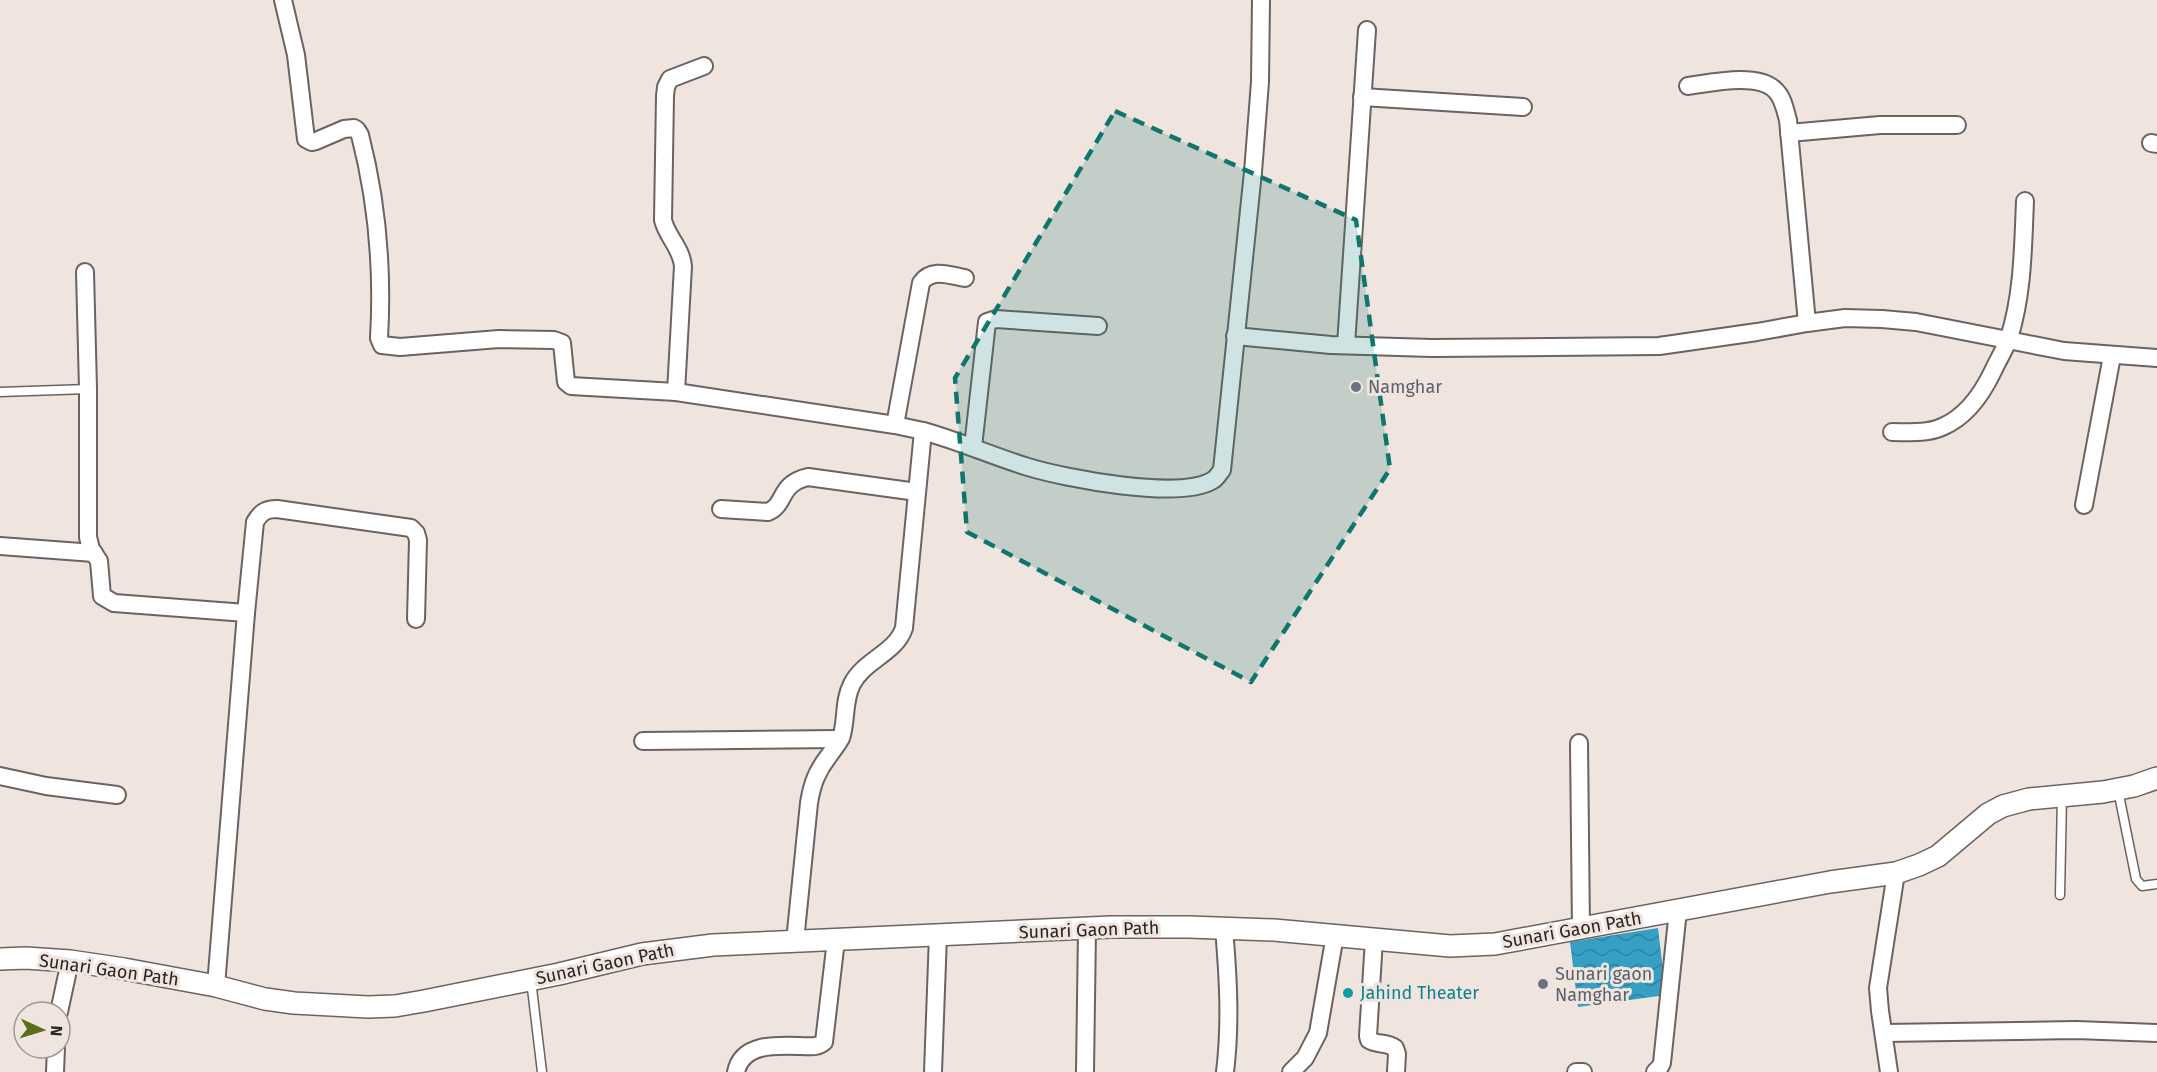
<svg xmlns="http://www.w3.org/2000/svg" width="2157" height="1072" font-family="'Fira Sans',sans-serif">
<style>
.water{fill:url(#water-waves)}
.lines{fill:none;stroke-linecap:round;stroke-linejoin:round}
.service-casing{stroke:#6c625e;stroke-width:11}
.minor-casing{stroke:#6c625e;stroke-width:20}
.tertiary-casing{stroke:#6c625e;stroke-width:24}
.service{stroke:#fff;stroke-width:8}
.minor{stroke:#fff;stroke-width:16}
.tertiary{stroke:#fff;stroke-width:21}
.marked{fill:#0f766e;fill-opacity:0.2;stroke:#0f766e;stroke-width:4.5;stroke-dasharray:12 8;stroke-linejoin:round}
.worship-dot{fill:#6b7280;stroke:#f0e4df;stroke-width:2}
.culture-dot{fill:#0f9aa8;stroke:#f0e4df;stroke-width:2}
.labels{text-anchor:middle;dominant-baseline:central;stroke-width:6;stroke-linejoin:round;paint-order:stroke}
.worship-label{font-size:18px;fill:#5b616d;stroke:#f0e4df;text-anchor:start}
.street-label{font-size:18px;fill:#2a2523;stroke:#f0e4df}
.culture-label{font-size:18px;fill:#0d838f;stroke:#f0e4df;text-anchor:start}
</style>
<defs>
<pattern id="water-waves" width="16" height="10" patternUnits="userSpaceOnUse" patternTransform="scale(1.5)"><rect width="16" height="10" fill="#36a0c4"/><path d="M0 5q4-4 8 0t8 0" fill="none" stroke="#2e829f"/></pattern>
</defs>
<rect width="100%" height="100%" fill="#f0e4df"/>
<path class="water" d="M1658 928 1666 995 1578 1007 1570 942Z"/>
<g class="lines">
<defs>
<g id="service">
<path d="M0 392 88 389"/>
<path d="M2118 790 2136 879 2142 886 2157 884"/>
<path d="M2060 895 2062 796"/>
<path d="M531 980 542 1072"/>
</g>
<g id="minor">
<path d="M283 0 296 55 306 139 312 142 316 141 344 129 354 128 357 130 360 135C377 201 383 270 379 338L382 345 400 347 499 339 554 340 562 343 566 382 571 386 676 392 895 425 923 431"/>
<path d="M1688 86C1710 83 1758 72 1775 90 1783 97 1785 110 1788 120L1807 323"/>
<path d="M1362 97 1523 107"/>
<path d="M1789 133 1880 125H1957"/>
<path d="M2151 143 2157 144"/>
<path d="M85 272 88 389V537L91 549 99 561 102 596 114 603 246 613"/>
<path d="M1235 336 1331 345 1432 348 1659 346 1757 332 1807 323 1845 318 1882 319 1916 322 2064 351 2157 358"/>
<path d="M1346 345 1367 30"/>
<path d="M676 392 683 266C681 247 667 237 663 220L665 96 666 87 670 79 704 66"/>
<path d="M895 425 921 283C931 268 949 275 965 278"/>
<path d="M1892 432C1908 432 1926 434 1942 427 1966 417 1982 394 1993 371 1998 360 2005 349 2009 338 2023 294 2023 247 2025 201"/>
<path d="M973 447 987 322 996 319 1098 326"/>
<path d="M2084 505 2112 356"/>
<path d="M721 509 768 512C786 505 778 484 808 477L917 492"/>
<path d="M0 546 94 553"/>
<path d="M643 741 840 739"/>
<path d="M1579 743 1581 929"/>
<path d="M0 776 46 786 117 795"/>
<path d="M1224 928C1228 976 1231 1023 1225 1072"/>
<path d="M1374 939 1368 1036 1369 1040C1377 1045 1387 1042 1395 1048L1397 1054 1396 1072"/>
<path d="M795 941 809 803C812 784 817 771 828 757 832 751 838 744 841 738 847 721 843 701 852 684 864 660 896 653 904 628L923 431C959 441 992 456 1028 467 1064 478 1181 501 1213 480 1217 478 1219 473 1222 470L1253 172 1260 82 1261 0"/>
<path d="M216 986 246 613 255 522C261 512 266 509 277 509L411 528 416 533 418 540 416 619"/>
<path d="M59 1012 70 961"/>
<path d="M1884 1033 2076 1030 2157 1033"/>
<path d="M55 1072 56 1048"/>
<path d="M736 1072C742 1043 776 1045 801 1046 810 1046 817 1048 824 1042L836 940"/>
<path d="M933 1072 938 935"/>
<path d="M1085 1072 1087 929"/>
<path d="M1291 1072 1305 1058 1318 1033 1335 935"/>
<path d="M1576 1072H1583"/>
<path d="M1655 1072 1660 1067 1662 1063 1678 910"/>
<path d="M1889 1072 1880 1011 1878 988 1896 873"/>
</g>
<path id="tertiary" d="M0 959 26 958 70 961 124 969 216 986 265 999 294 1003 368 1007 395 1006 424 1001 559 974 642 954 713 945 1111 927H1189L1274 930 1450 946 1495 944 1830 882 1896 873 1919 865 1938 856 1988 814 2003 806 2029 799 2103 792 2134 786 2157 778"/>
</defs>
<use href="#service" class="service-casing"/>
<use href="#minor" class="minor-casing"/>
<use href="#tertiary" class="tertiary-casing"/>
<use href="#service" class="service"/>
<use href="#minor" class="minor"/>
<use href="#tertiary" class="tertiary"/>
</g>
<path class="marked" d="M1115 111 1356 220 1390 469 1251 682 967 532 955 378Z"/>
<g class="worship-dot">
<circle cx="1356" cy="387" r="6"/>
<circle cx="1543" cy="984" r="6"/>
</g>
<circle class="culture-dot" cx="1348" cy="993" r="6"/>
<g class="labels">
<g class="worship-label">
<text x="1368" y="387">Namghar</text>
<text x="1555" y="974">Sunari gaon<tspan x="1555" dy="21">Namghar</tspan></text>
</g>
<g class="street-label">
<text transform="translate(1089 930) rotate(-2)">Sunari Gaon Path</text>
<text transform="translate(1572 930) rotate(-10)">Sunari Gaon Path</text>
<text transform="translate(605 964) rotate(-12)">Sunari Gaon Path</text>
<text transform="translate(109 970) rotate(8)">Sunari Gaon Path</text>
</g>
<g class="culture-label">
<text x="1360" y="993">Jahind Theater</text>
</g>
</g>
<g transform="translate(42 1030) rotate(94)"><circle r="28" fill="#f0e4df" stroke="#a19894" stroke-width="1.5"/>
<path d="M0-4.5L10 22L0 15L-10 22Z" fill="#5b6e1c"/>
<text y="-9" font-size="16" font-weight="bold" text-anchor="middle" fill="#2a2523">N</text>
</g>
</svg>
